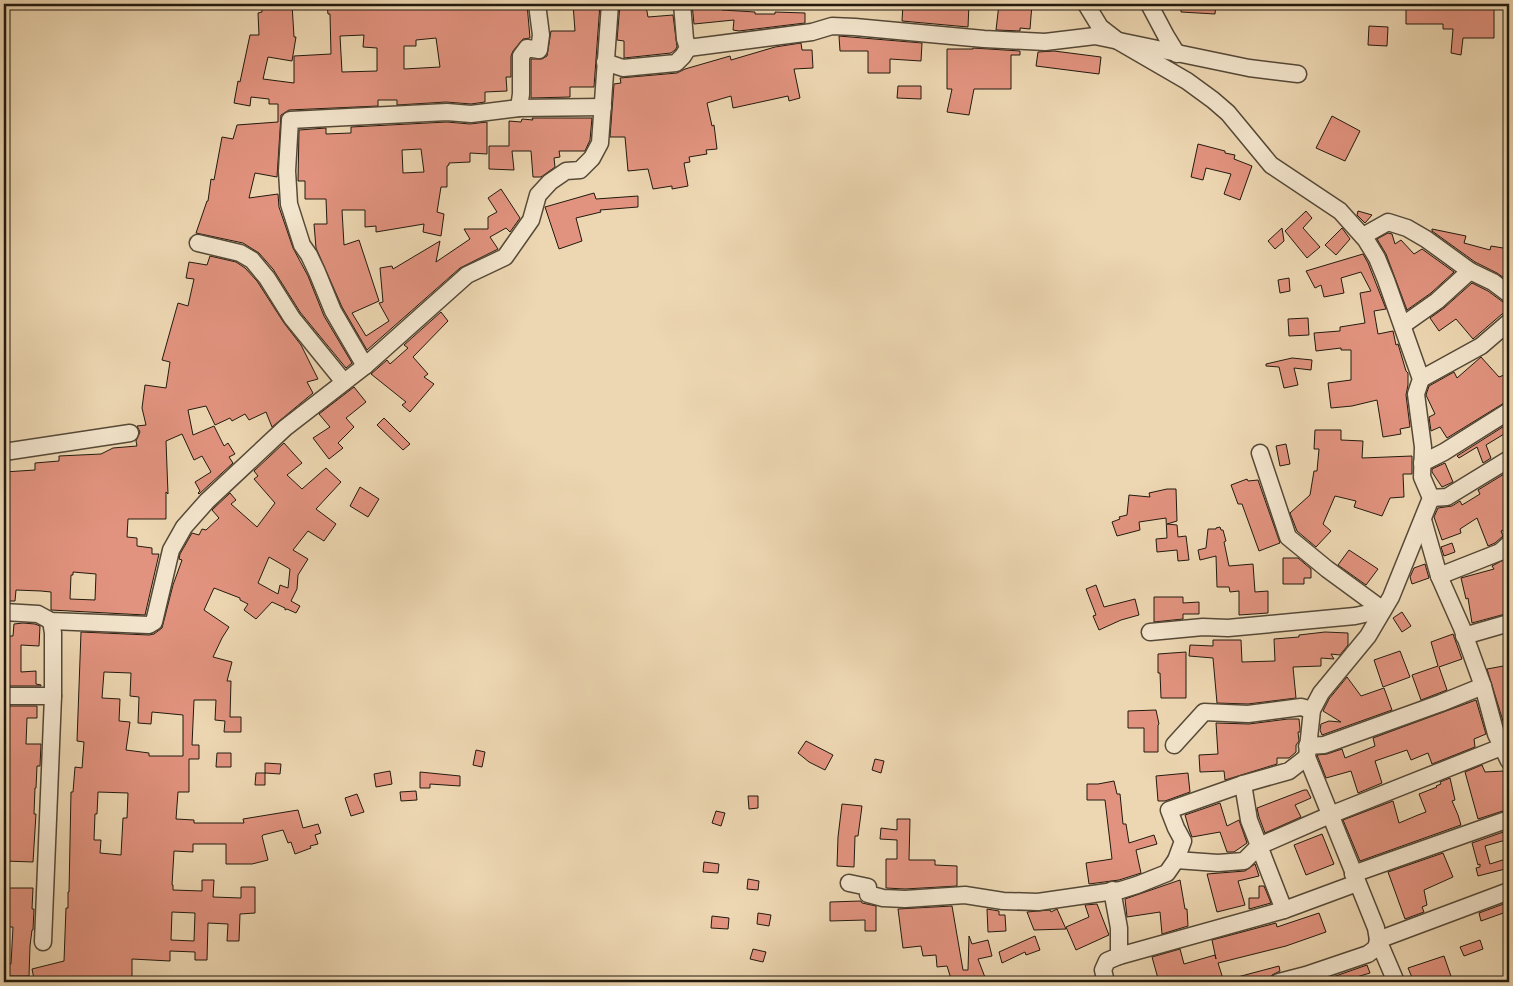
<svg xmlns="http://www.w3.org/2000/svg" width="1513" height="986" font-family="Vollkorn,serif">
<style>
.building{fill:#e2937f;stroke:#221a0e;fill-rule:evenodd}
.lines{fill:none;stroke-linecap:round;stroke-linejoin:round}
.minor-casing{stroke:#554937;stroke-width:19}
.minor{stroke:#f3e5cd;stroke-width:16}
</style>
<rect width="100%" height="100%" fill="#edd7b2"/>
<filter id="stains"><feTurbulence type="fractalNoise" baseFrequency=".004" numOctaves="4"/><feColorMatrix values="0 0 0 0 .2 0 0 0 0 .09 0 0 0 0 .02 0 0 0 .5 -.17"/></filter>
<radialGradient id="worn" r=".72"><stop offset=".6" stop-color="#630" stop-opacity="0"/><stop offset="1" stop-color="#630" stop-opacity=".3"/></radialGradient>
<g class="building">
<path d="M262 4H292L294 37H296L292 61 268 57 263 79 294 83V56L331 54 330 14H328L327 4H353V6L385 4H470V6L527 4 530 38 523 39 513 51 511 56V77H506L507 91 485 92V102L471 104 446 102 397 105V100H378V106L289 110 281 115 277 177 255 173 249 198 278 194 279 207 293 248 308 276 324 316 352 363 346 368 300 312 273 269 259 253 243 243 196 233 207 201H208L211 179 214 180 222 137 233 139 237 125 278 122V104H269V99L251 97 250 106 234 103 238 81 240 82 250 35H259L258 13 262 12ZM364 35 363 47 377 48V71L342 72 340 36ZM436 38 440 67 404 69V46H416V40Z"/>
<path d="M573 4H600L594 87H570V97L531 98V59H542L547 56 551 31H575Z"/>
<path d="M620 4H631V7L646 6 648 17 673 15 677 47 675 50 671 53 624 58V41L617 40Z"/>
<path d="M692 4H721L722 10 755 12V14H775V12L805 13V23L739 31 733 30 734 20 694 24Z"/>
<path d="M903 4H969L968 27 902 21Z"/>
<path d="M999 4H1032L1030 29 1020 28V31L996 30Z"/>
<path d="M1181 4H1216L1215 14 1181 12Z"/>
<path d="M1406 4H1494V38H1463L1461 55 1451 53 1453 29H1443V24H1406Z"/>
<path d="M1369 26 1388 27 1387 46 1368 45Z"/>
<path d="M839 36 922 43 921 61 890 59V73H868V51H840Z"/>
<path d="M801 43 802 50H812L813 68 794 69 800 98 789 101 788 96 733 108 731 96 707 103 712 126 714 125 717 149 706 150 707 154 689 157 690 162 684 163 688 186 672 189V186L653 189 648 169 628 171 625 137H610L614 84 621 83 620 78 677 73 685 69 730 56 731 60 775 47Z"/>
<path d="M973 48 1020 51V55H1011V89H974L969 115 947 112 952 89H947V49H973Z"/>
<path d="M1054 51 1101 57 1099 74 1036 66 1038 52Z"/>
<path d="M898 86H921V99L897 98Z"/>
<path d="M1332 116 1360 131 1345 161 1316 148Z"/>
<path d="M532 118H592L590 140 585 151H559L560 157 554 158 555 167 541 177H533L531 151H512L514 170 489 169V146H509V121L521 122 522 119 533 120Z"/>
<path d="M447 122 470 124 487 122V154L470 153V162L449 163V165L447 166V187H441L437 212 444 214 441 236 423 232 424 224 376 232V226L365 227V210H342L344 245 359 240 379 301 352 313 366 336 389 321 379 303 383 302 380 268 392 266 393 269 440 241 436 262 470 239 464 229H488V217L497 212 488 198 501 189 520 218 510 232 506 228 490 237 498 249 460 268 367 350 342 307 316 248 314 224H327L326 199H305V181H298L299 130 326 128V134L351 133V127ZM421 149 424 172 403 173 402 150Z"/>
<path d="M1198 144 1225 151V153L1235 155 1234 159 1252 166 1240 200 1224 194 1231 174 1206 168 1203 180 1191 177Z"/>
<path d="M594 193 596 199 638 196V207L600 210 601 212 576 218 582 241 559 249 545 207Z"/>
<path d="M1306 211 1312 218 1303 228 1320 247 1307 258 1285 231Z"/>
<path d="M1358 211 1372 215 1365 223 1357 215Z"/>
<path d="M1282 228 1284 241 1275 249 1268 241Z"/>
<path d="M1342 228 1350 239 1336 255 1325 245Z"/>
<path d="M1432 229 1466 236 1464 243 1490 250 1491 246 1509 249V274L1507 280 1497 273 1475 262 1432 231Z"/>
<path d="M1388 233 1392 234 1395 244 1401 240 1414 254 1422 249 1454 272 1431 293 1407 310 1386 254 1377 239Z"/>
<path d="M1363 254 1368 263 1386 309 1374 311 1378 334 1393 331 1396 345 1398 344 1406 371 1408 373V385L1406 395 1410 427 1400 429 1401 434 1383 437 1377 400 1352 406 1331 408 1328 383 1351 380V350H1341V348L1316 351 1314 333 1340 331V327L1365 323 1360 293 1371 291 1361 272 1341 278 1344 293 1324 297 1321 285 1315 288 1306 271Z"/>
<path d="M210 256 236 262 245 268 257 281 284 323 301 345 318 379 307 382 313 393 272 427 266 412 249 420 245 414 232 421 230 418 215 425 206 406 188 410 193 435 214 426 224 446 228 443 235 454 229 457 233 463 199 494 198 493 200 491 195 482 211 472 202 456 194 460 182 434 166 441 168 494 166 492V519H128L127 537 137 538V546L152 548V554H159L145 615 51 610V592L41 591 16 590 15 601H4V472L35 470V463L59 461V456L101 454 113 448 137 446 136 441 140 432 137 426 146 425 142 408 145 385 166 388 170 362 162 360 178 303 188 306 194 279 186 278 189 262 207 265ZM73 572 96 574 95 600 70 599 71 575H73Z"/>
<path d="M1289 278 1290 291 1280 293 1278 280Z"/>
<path d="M1472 283 1488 291 1503 302 1509 304V312L1502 314 1473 339 1456 319 1439 331 1430 318 1444 308Z"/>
<path d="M441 312 448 321 413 357 428 374 424 377 434 384 410 412 402 405 406 402 371 374 387 360 390 364 408 348 404 345Z"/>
<path d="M1308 318 1309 335 1289 336 1288 319Z"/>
<path d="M1481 357 1499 377 1509 373V401L1504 403 1447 438 1440 427 1431 431 1429 417 1435 414 1426 395 1429 386 1454 372 1457 378Z"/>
<path d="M1292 358 1312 360 1311 370 1294 368 1298 385 1284 388 1279 367 1266 366V364Z"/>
<path d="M354 387 366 402 346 418 354 427 338 443 343 448 329 459 313 438 330 427 319 414Z"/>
<path d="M384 418 410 444 403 450 377 425Z"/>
<path d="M1509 423V431L1486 445 1491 458 1483 463 1477 447 1459 458 1457 456Z"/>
<path d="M1315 430H1341V440L1363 441 1362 458 1412 456V474H1403L1404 497 1390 498 1382 516 1354 507 1356 501 1335 496 1323 524 1331 531 1316 547 1297 531 1290 513 1310 495 1314 471H1317L1319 449H1314Z"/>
<path d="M284 443 302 463 287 475 302 489 326 468 341 482 316 509 336 524 324 541 308 531 293 550 308 559 298 575 297 589 291 601 300 606 296 613 287 609 285 610V608L272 602 256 619 244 610 248 604 240 600V598L214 588 204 610 229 627 222 638 213 657 232 662 227 681H231L230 717H241V732H224L225 721 215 720 216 700H194L192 745H199V759H189V792H178L176 819 194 820V823H244L243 819 298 810 303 828 318 824 321 833 315 835 318 844 310 846 311 848 295 854 291 842 288 843 283 830 263 835 262 836 268 860 252 864H226V844H193V852L174 851 172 885H173V890L202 891V880H214L213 897 241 898V887H255V913L240 914 239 941H227L228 924 208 923 207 960H195V952L170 951V961L132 959V982H38L37 978 34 979 32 969 64 961 66 908H68V892H69L71 792H73L75 767 82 768 84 742 77 741 81 632 149 635 154 634 162 628 173 585 182 560 179 559 180 554 192 533 199 535 202 529 206 530 219 518 212 510 230 493 236 500 231 504 257 527 275 503 254 479 258 476 254 471ZM269 557 290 569 288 588 280 585 278 594 258 583ZM104 672 131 673 130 696 139 697 138 723 151 724 152 712 183 715V756H149V753L126 750 130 722 119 721 120 699 102 698ZM98 792 128 793 127 818H123L121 855 100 853 101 840H94L95 814H97ZM172 912 195 913 194 941 171 940Z"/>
<path d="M1286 444 1290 464 1280 466 1276 446Z"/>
<path d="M1445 463 1453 482 1442 487 1432 472V469Z"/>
<path d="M1509 471V527L1501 531 1503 536 1495 543 1488 546 1477 518 1460 529 1461 533 1442 540 1434 517 1438 508 1452 506 1460 501 1462 505 1480 494 1478 490Z"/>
<path d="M1247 479 1248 481 1258 480 1280 543 1259 551 1242 504H1238L1231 485Z"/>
<path d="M360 487 379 499 368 517 350 506Z"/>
<path d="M1167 489H1176L1177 521 1167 524 1177 525 1178 537 1186 536 1189 560 1178 561 1177 550 1157 552 1156 539 1167 538 1166 518 1139 522 1140 530 1117 536 1112 522 1120 519 1119 517 1127 515 1129 495 1150 497 1149 493Z"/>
<path d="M1220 527 1221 530H1223L1226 541 1224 542 1229 566 1253 564 1255 592 1268 591V613L1239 615V591L1230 592 1229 587H1217L1216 556 1200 560 1198 550 1206 548 1208 529H1216V528Z"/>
<path d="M1452 543 1455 552 1444 556 1441 547Z"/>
<path d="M1349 550 1378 569 1366 585 1338 565Z"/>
<path d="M1509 557V613L1472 623 1468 598 1466 599 1461 578 1494 569 1492 566Z"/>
<path d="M1283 558H1298L1311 569V578H1304V584H1283Z"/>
<path d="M1425 564 1429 578 1412 584 1410 577 1414 568Z"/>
<path d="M1096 585 1104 607 1135 599 1139 615 1121 620 1099 630 1093 616 1096 615 1086 589Z"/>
<path d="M1154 597H1183V603L1199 602V614H1183V619L1154 622Z"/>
<path d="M1402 612 1411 626 1402 632 1393 618Z"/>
<path d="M23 623 35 624 40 626 39 646 21 645V672L36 671V684L41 685V686H4V636H13L14 624Z"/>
<path d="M1325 632 1348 633V645L1340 655 1331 654 1334 659 1321 658V666L1293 667 1296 698 1248 704 1217 703 1213 658 1189 656 1190 645 1213 646V640H1241L1242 662 1275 661 1274 639 1299 637V635Z"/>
<path d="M1453 634 1462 659 1439 667 1447 690 1421 700 1412 675 1438 666 1431 642Z"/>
<path d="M1400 651 1410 677 1383 687 1374 660Z"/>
<path d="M1186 652V698H1161L1160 673H1158V654Z"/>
<path d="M1509 665V734H1507L1487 669Z"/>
<path d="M1347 677 1361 696 1384 688 1392 710 1322 735 1320 730 1321 724 1329 721 1341 722 1323 711 1329 699Z"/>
<path d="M1476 700 1486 734 1474 739 1475 747 1432 764 1428 753 1411 760 1407 750 1375 761 1382 783 1358 793 1351 771 1326 778 1317 755 1327 754 1342 749 1345 758 1375 746 1373 738Z"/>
<path d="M4 706H37V718H27L26 744H41L40 766H37L36 788H35L34 814H36L33 862 4 861Z"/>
<path d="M1156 710 1159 724 1158 725V752H1144V728H1128V711Z"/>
<path d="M1288 719H1299L1300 729V732H1298L1299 741 1296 745V752L1289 758H1277V764L1225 780 1224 771 1200 772 1199 755 1218 754 1216 723 1249 724Z"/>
<path d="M806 741 833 755 825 770 809 762 798 753Z"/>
<path d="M476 750 485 752 482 767 473 765Z"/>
<path d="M217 753H231V767H216Z"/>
<path d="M875 759 884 761 881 773 872 770Z"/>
<path d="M265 763 281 764 280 774 265 773Z"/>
<path d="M1482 765 1485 772 1504 771 1505 784 1509 797V809L1478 819 1465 772Z"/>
<path d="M390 771 392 784 376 787 374 774Z"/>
<path d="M420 772 460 776V786L430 784V788H420Z"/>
<path d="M256 773H265V785H255Z"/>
<path d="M1188 773 1190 792 1165 801H1158L1156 776Z"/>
<path d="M1450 778 1455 800 1452 801 1458 815 1461 825 1360 861 1343 820 1393 801 1399 823 1418 815 1426 812 1419 794 1437 787 1436 786 1441 784 1440 782Z"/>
<path d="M1114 781 1117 794H1120L1123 824H1126L1129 843 1154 835 1157 844 1136 850 1141 873 1119 880 1089 884 1086 863 1112 859 1105 800H1087V784H1098Z"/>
<path d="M1304 790H1307L1311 798 1295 805 1301 817 1265 833 1259 817 1257 808Z"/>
<path d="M416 791 417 800 401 801 400 792Z"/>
<path d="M357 794 364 812 351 816 345 798Z"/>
<path d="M748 796H758V808L749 809Z"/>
<path d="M1220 803 1227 826 1239 820 1247 843 1234 852H1227L1220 832 1192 837 1189 829 1185 815Z"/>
<path d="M842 804 862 806 858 836H855L854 867 837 866 838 837Z"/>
<path d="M716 811 725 813 721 826 712 823Z"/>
<path d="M897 819H910L909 860H935V865L957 866V886L905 889 886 888V859H897V840L880 839 881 828 897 830Z"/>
<path d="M1509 830V839L1485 846 1490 864 1509 858V868L1478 876 1476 868 1480 867V864L1478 865 1472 843Z"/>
<path d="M1322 834 1334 864 1306 875 1294 845Z"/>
<path d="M1443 853 1453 877 1424 890 1427 905 1422 907 1424 912 1405 919 1388 872Z"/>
<path d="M704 862 719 864 718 873 703 872Z"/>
<path d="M1255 864 1259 876 1238 881 1245 905 1217 912 1207 874 1245 871Z"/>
<path d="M748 879 759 881 758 890 747 889Z"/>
<path d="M1180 880 1185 909H1187L1188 926 1162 934 1160 912 1127 917 1125 899Z"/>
<path d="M1259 886H1264L1271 903 1249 909V898H1259Z"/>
<path d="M4 888H33L32 909H34L33 930H32L30 946 29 976H4V964H11L13 927H4Z"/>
<path d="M861 901 862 903 876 906V931H865V920L830 921V902Z"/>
<path d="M1509 902V911L1481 921 1479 913Z"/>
<path d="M1097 904 1109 935 1076 950 1066 927 1089 917 1085 905Z"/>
<path d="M952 906 963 970H968L969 936 972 944 988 940 992 956 978 959 986 980 981 982H952L947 966 937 967 936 955 923 956 921 946 903 948 898 909Z"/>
<path d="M987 909 999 911V915H1005L1006 931 988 932Z"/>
<path d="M1057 909 1066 929 1034 930 1027 912 1050 910 1051 912Z"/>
<path d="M758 913 771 915 769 926 757 924Z"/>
<path d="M1319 913 1326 932 1286 946 1218 963 1224 982H1159L1152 957 1180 949 1184 964 1215 955 1216 959 1212 940 1276 923 1277 927Z"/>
<path d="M712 916 729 918 728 929 711 928Z"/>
<path d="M1035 936 1040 950 1026 955 1025 952 1002 963 999 952Z"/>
<path d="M1480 940 1483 949 1464 956 1460 947Z"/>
<path d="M753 949 766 952 763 962 750 959Z"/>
<path d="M1444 956 1453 982H1414L1408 968Z"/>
<path d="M1367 965 1370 973 1350 979V982H1331L1330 978Z"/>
<path d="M1279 966 1280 971 1272 975 1269 982H1231L1230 979Z"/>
</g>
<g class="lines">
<defs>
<g id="minor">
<path d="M1086 4 1100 27 1118 41 1187 81 1213 100 1228 113 1271 165 1340 211 1366 240 1377 258 1386 280 1421 379 1416 394 1423 447 1422 477 1431 498 1391 597 1368 636 1321 693 1312 710 1307 757 1376 928 1378 940 1396 982"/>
<path d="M1149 4 1166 36 1177 54"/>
<path d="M688 48 812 32 832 26 855 27 984 39 1045 42 1095 36 1249 68 1298 74"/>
<path d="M605 62 623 68 676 63 683 56 688 48 685 39 682 4"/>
<path d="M519 108 521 94V56L527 48 539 50 541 35 537 4"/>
<path d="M1363 236 1388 222 1407 228 1426 239 1470 271 1493 282 1509 294"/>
<path d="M198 243 240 253 252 260 267 278 292 318 344 382"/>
<path d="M1403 325 1437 301 1470 271"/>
<path d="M365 366 333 311 317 272 309 255 302 245 289 204 287 171 290 120 447 112 471 114 519 108 603 107"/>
<path d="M1421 379 1481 346 1509 322"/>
<path d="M4 452 130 433"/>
<path d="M1422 463 1444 452 1509 411"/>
<path d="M1431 498 1447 497 1509 459"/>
<path d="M1423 520 1439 576 1462 628 1483 686 1496 734 1509 761"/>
<path d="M1439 576 1500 552 1509 544"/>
<path d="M4 612 38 614 51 621 149 625 154 622 171 550 184 527 207 501 285 428 365 366 467 275 505 257 531 220 538 195 550 182 566 171 580 170 592 158 600 143 610 4"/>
<path d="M1150 632 1203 627 1228 628 1355 616 1383 610 1327 569 1288 537 1260 453"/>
<path d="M1464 636 1509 623"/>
<path d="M4 696H53"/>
<path d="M1174 745 1204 712 1248 714 1301 707 1312 710"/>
<path d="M1307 746 1324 745 1441 703 1483 686"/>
<path d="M1243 784 1249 820 1284 910"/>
<path d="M1176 860 1218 863 1244 861 1259 846 1330 815 1509 744"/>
<path d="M1353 874 1509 819"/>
<path d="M849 883 868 887V894L883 898 905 899 965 895 1003 901 1038 902 1121 890 1137 885 1167 873 1176 860 1183 841 1176 828 1169 810 1243 784 1289 771 1307 757"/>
<path d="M1378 940 1509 891"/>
<path d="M43 942 53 696V633L51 621"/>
<path d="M1119 956 1284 910 1357 883"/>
<path d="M1106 982 1103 970 1107 961 1119 956V928L1112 890"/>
<path d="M1279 982 1306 975 1368 954 1376 948 1378 940"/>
</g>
</defs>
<use href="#minor" class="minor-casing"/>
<use href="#minor" class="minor"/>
</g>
<rect width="1513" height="986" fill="none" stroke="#edd7b2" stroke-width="20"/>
<rect x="5" y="5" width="1503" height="976" fill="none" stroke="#221a0e" stroke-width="2.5"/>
<rect x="10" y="10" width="1493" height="966" fill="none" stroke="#221a0e"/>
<rect width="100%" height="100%" filter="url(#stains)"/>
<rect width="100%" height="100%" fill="url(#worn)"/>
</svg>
